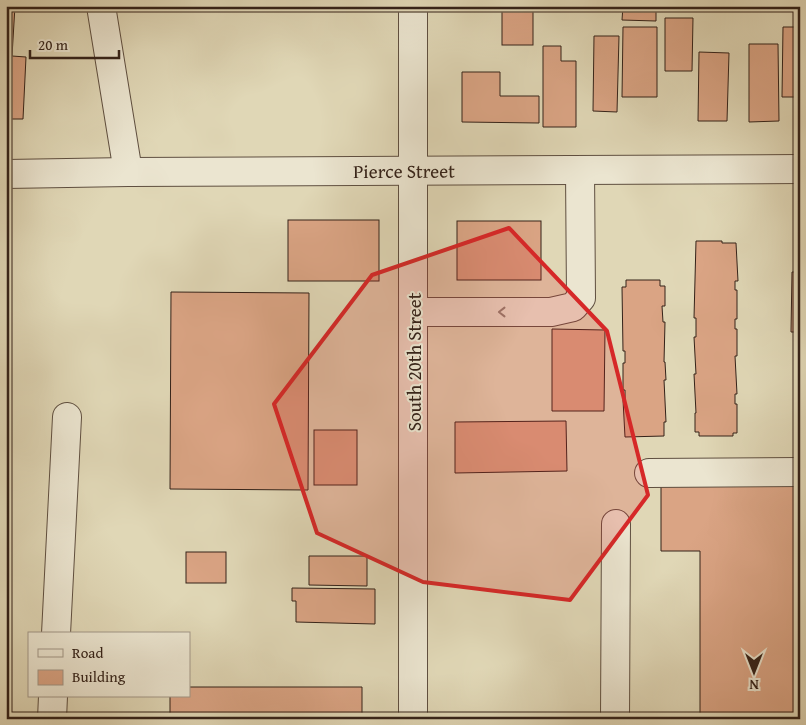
<svg xmlns="http://www.w3.org/2000/svg" width="806" height="725" font-family="'Gentium Book Plus',serif">
<style>
.building{fill:#daa484;stroke:#342219}
.lines{fill:none;stroke-linecap:round;stroke-linejoin:round}
.minor-casing{stroke:#5f4f40;stroke-width:30}
.minor{stroke:#ebe5d0;stroke-width:28}
.oneway{stroke:#908474}
.marked{fill:#d62828;fill-opacity:0.2;stroke:#d62828;stroke-width:4;stroke-linejoin:round}
.labels{text-anchor:middle;dominant-baseline:central;stroke-width:4;stroke-linejoin:round;paint-order:stroke}
.street-label{font-size:19px;fill:#342219;stroke:#ebe5d0}
</style>
<rect width="100%" height="100%" fill="#e0d7b6"/>
<filter id="stains"><feTurbulence type="fractalNoise" baseFrequency=".004" numOctaves="4"/><feColorMatrix values="0 0 0 0 .2 0 0 0 0 .09 0 0 0 0 .02 0 0 0 .5 -.17"/></filter>
<radialGradient id="worn" r=".72"><stop offset=".6" stop-color="#630" stop-opacity="0"/><stop offset="1" stop-color="#630" stop-opacity=".3"/></radialGradient>
<g class="building">
<path d="M6 6H15L12 56 26 57 23 119H6Z"/>
<rect x="502" y="6" width="31" height="39"/>
<path d="M623 6H656V21L622 20Z"/>
<path d="M665 18H693L692 71H665Z"/>
<path d="M623 27H657V97H622Z"/>
<path d="M783 27H800V109L799 97H782Z"/>
<path d="M594 36H619L617 112 593 111Z"/>
<path d="M749 44H778L779 121 749 122Z"/>
<path d="M543 46H561V61H576V127H543Z"/>
<path d="M699 52 729 53 727 121H698Z"/>
<path d="M462 72H500V96H539V123L462 122Z"/>
<rect x="288" y="220" width="91" height="61"/>
<rect x="457" y="221" width="84" height="59"/>
<path d="M696 241H722V243H736L738 281H735V290H737V319H735V329H737V356H735L737 394H735V404H737V433H733V436H699V432H695V413H696L694 374H696L694 337H696V318H694Z"/>
<path d="M792 272H800V332H791Z"/>
<path d="M626 280H660V286H665V306H662L663 322H665L664 362H665L666 380H664L666 422H664V436L625 437 623 400H625V390H623V363H625V351H623L622 287H626Z"/>
<path d="M171 292 309 293 308 490 170 489Z"/>
<path d="M552 329 605 330 604 411H552Z"/>
<path d="M566 421 567 471 455 473V422Z"/>
<rect x="314" y="430" width="43" height="55"/>
<path d="M661 483H800V719H700V551H661Z"/>
<rect x="186" y="552" width="40" height="31"/>
<path d="M309 556H367V586L309 585Z"/>
<path d="M292 588 375 589V624L296 622V601H292Z"/>
<path d="M189 687H362V719H170V696H189Z"/>
</g>
<g class="lines">
<defs>
<g id="minor">
<path d="M101 6 128 172"/>
<path d="M413 6V719"/>
<path id="s1" d="M6 174 128 172 800 169"/>
<path d="M413 312H551L573 307 581 298 580 170"/>
<path d="M649 473 800 472"/>
<path d="M56 634 67 417"/>
<path d="M52 719 53 696"/>
<path d="M615 719 616 524"/>
</g>
</defs>
<use href="#minor" class="minor-casing"/>
<use href="#minor" class="minor"/>
</g>
<defs><path id="oneway-chevron" d="M-2-3.5L2.5 0L-2 3.5" fill="none" stroke-width="1.6" stroke-linecap="round" stroke-linejoin="round" transform="scale(1.25)"/></defs>
<use class="oneway" href="#oneway-chevron" transform="translate(502 312) rotate(180)"/>
<path class="marked" d="M509 228 607 331 648 495 570 600 423 582 317 533 274 404 372 275Z"/>
<g class="labels">
<g class="street-label">
<text stroke="none"><textPath href="#s1" startOffset="398">Pierce Street</textPath></text>
<text transform="translate(414 362) rotate(-90)">South 20th Street</text>
</g>
</g>
<rect width="806" height="725" fill="none" stroke="#e0d7b6" stroke-width="25"/>
<rect x="8" y="8" width="791" height="710" fill="none" stroke="#342219" stroke-width="2.5"/>
<rect x="12" y="12" width="781" height="700" fill="none" stroke="#342219"/>
<rect x="28" y="632" width="162" height="65" fill="#ebe5d0" stroke="#a29787"/>
<rect x="38" y="649" width="25" height="8" fill="#ebe5d0" stroke="#a29787"/>
<text x="72" y="658" font-size="15" fill="#342219">Road</text>
<rect x="38" y="670" width="25" height="15" fill="#daa484" stroke="#a29787"/>
<text x="72" y="682" font-size="15" fill="#342219">Building</text>
<g transform="translate(754 672) rotate(180)" stroke="#ebe5d0" stroke-width="4" paint-order="stroke">
<path d="M0-4L9 19L0 12L-9 19Z" fill="#342219"/>
<text y="-8" font-size="14" font-weight="bold" text-anchor="middle" fill="#342219">N</text>
</g>
<path d="M30 50v8h89v-8" fill="none" stroke="#342219" stroke-width="2.5"/>
<text x="38" y="50" font-size="15" fill="#342219" stroke="#ebe5d0" stroke-width="4" paint-order="stroke">20 m</text>
<rect width="100%" height="100%" filter="url(#stains)"/>
<rect width="100%" height="100%" fill="url(#worn)"/>
</svg>
